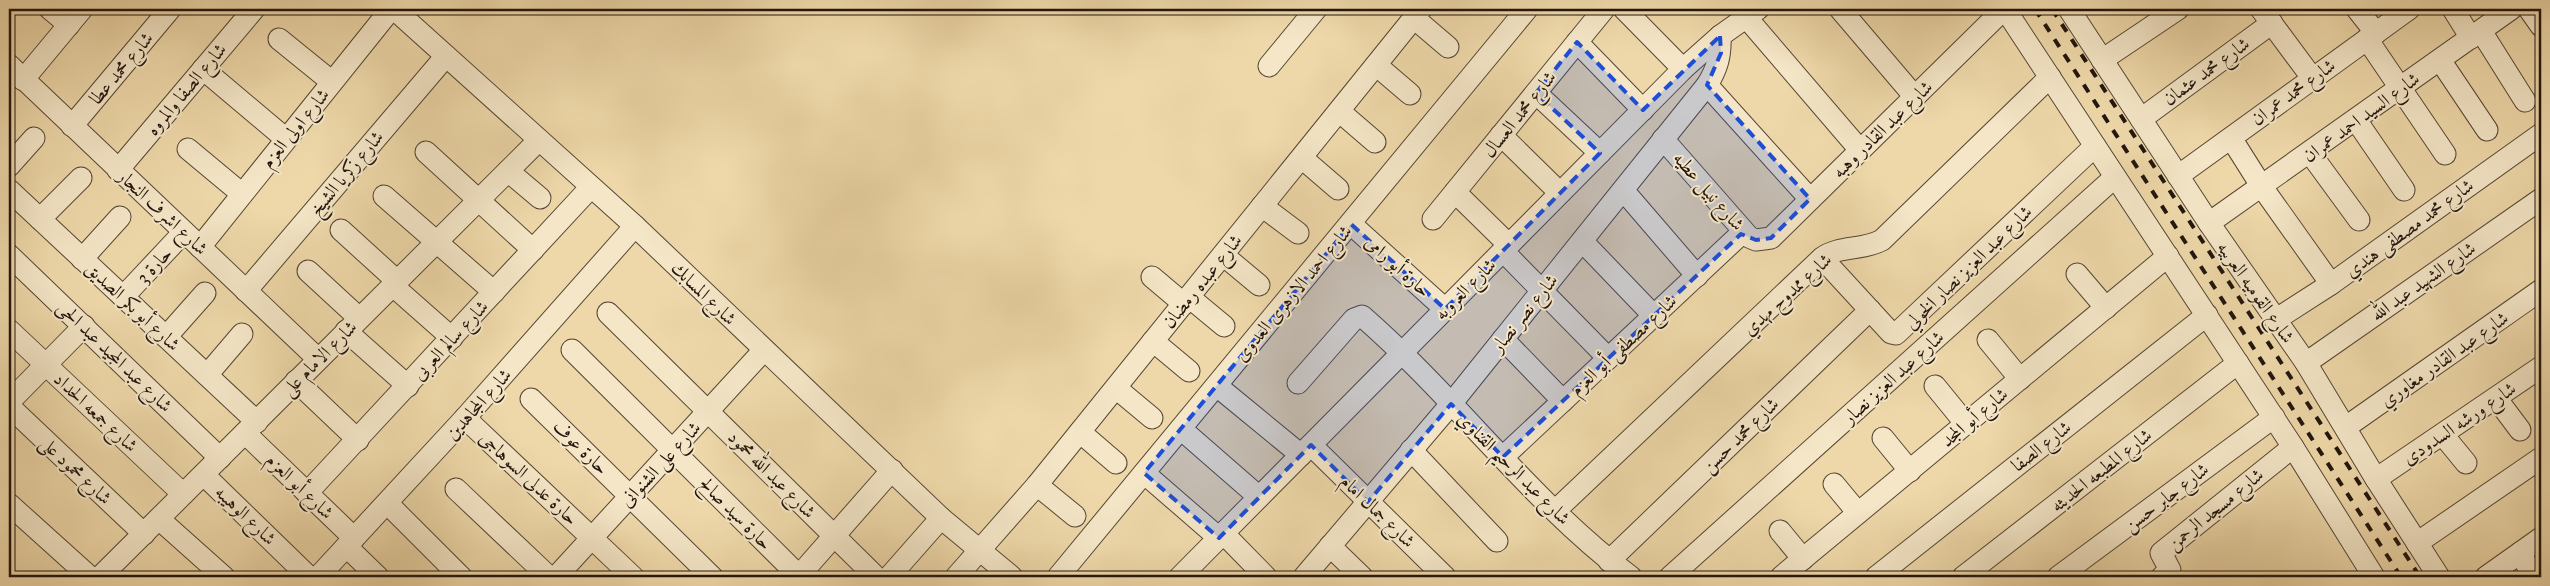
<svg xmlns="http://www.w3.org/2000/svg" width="2550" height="586" font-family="'IM FELL Great Primer',Amiri,serif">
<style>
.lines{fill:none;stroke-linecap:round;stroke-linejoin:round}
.minor-casing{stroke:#554635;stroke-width:23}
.minor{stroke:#f4e6c7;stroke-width:21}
.rail{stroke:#22150e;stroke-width:4;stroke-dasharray:9 9;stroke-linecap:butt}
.marked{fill:#1d4ed8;fill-opacity:0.2;stroke:#1d4ed8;stroke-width:4;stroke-dasharray:10 6;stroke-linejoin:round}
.labels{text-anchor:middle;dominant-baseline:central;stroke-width:4;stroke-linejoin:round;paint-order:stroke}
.street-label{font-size:19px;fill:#22150e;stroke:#f4e6c7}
</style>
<rect width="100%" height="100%" fill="#eed8a9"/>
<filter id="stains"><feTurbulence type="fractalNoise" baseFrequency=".004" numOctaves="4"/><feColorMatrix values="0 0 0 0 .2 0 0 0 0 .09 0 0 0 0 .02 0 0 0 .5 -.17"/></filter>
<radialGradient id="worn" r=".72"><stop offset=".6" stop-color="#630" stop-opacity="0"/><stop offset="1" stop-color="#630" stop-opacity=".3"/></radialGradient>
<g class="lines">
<defs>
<g id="minor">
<path d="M50 9 69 25"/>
<path d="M394 9 635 226 941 518 1012 577"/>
<path d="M1624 9 1683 69"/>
<path d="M1840 9 1915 97"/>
<path d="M2005 9 2293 447 2374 577"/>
<path d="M2069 9 2209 223 2306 363 2376 479 2439 577"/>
<path d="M2261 9 2313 79"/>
<path d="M2357 9 2376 33"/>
<path d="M2453 9 2471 38"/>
<path d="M2529 9 2541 26"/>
<path d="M1746 17 1860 150"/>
<path d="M1414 18 1448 47"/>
<path d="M2481 31 2525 101"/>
<path d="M279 39 332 82"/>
<path d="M2367 39 2445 154"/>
<path d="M1577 42 1643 110"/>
<path d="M2102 60 2178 9"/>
<path d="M2440 60 2487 130"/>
<path d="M9 65 318 359"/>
<path d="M1376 65 1410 94"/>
<path d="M1269 66 1316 9"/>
<path d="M203 69 286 139"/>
<path d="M23 80 82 9"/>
<path d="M1707 85 1810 199"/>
<path d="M1536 93 1600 153"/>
<path d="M1339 111 1375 142"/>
<path d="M2141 119 2272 23"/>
<path d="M2356 120 2404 190"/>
<path d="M72 126 170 9"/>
<path d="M1501 135 1560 193"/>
<path d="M2231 138 2262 187 2331 284"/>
<path d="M1663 139 1749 237 1756 240 1771 238 2004 9"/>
<path d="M188 149 242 194"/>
<path d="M426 152 533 250"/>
<path d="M2310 153 2359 220"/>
<path d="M1302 158 1338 189"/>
<path d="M9 166 34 138"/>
<path d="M118 170 254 9"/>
<path d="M508 171 540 198"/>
<path d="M2178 176 2409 9"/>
<path d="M9 190 257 422"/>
<path d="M1623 190 1697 276"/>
<path d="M1455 192 1509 245"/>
<path d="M384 196 494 292"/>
<path d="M1262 206 1298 233"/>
<path d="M40 219 81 178"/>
<path d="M1433 219 1604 9"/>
<path d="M2209 223 2511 9"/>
<path d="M1351 224 1445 309"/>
<path d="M341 230 397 281"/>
<path d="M1582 241 1654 316"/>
<path d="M200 247 391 9"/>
<path d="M1503 251 1608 358"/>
<path d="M9 255 220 458"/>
<path d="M1223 255 1259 285"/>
<path d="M1822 258 1891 333 1896 334 2095 146"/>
<path d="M82 259 120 217"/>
<path d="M308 271 359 318"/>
<path d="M2077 274 2106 308"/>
<path d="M1152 277 1184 304"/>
<path d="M392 285 452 338"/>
<path d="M246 291 446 56"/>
<path d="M123 297 184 232"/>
<path d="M1189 297 1224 326"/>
<path d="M608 313 876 577"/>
<path d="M2275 320 2331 284 2541 134"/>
<path d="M9 330 183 494"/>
<path d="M346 331 408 386"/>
<path d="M166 337 205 293"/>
<path d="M1503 339 1563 401"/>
<path d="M1988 340 2020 379"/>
<path d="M1153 341 1189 371"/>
<path d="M572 350 800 577"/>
<path d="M2306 363 2541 199"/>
<path d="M207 375 242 334"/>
<path d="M296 381 358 440"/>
<path d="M1298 383 1354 319 1362 316C1456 398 1531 502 1631 577"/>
<path d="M1217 386 1301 455"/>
<path d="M1935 386 1966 424"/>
<path d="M1116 388 1152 418"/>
<path d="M2496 398 2520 430"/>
<path d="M531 399 712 577"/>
<path d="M9 402 84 326"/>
<path d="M9 406 144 534"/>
<path d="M465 418 633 577"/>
<path d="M2346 427 2541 290"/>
<path d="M1181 429 1259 497"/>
<path d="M1080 432 1116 463"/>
<path d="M245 433 354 538"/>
<path d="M2443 435 2466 463"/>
<path d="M1883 438 1910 471"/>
<path d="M1311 445 1445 577"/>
<path d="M1411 450 1497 541"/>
<path d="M1503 457 1743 232"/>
<path d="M1144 473 1219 538"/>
<path d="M204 475 309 577"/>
<path d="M2376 479 2541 367"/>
<path d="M1834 484 1858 513"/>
<path d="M1037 485 1075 516"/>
<path d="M456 489 549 577"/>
<path d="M307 493 591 187"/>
<path d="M9 504 90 577"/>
<path d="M388 504 461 577"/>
<path d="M1556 510 1822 258C1840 245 1862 251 1882 240L2050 77"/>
<path d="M159 519 224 577"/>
<path d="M1780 531 1803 559"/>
<path d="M1223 533 1266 577"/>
<path d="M2417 543 2541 458"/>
<path d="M1330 546 1362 577"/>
<path d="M347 547 378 577"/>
<path d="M2520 553 2534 577"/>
<path d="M1609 561 1870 310"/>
<path d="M100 577 539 140"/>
<path d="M318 577 465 418 635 226"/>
<path d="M556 577 764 350"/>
<path d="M798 577 892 470"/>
<path d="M889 577 941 518"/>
<path d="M956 577 1037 485 1421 9"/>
<path d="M1058 577 1527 9"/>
<path d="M1180 577 1683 69 1720 36 1758 9"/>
<path d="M1304 577 1451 404 1707 85C1717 69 1721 56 1720 36"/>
<path d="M1670 577 2115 177"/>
<path d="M1781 577 2168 256"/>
<path d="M1876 577 2207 315"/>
<path d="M1963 577 2238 363"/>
<path d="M2058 577 2274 417"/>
<path d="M2162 577 2170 570 2161 553 2293 447"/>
<path d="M2486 577 2541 538"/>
</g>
</defs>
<use href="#minor" class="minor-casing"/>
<use href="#minor" class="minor"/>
<g class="rail">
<path d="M2035 9 2401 577"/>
<path d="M2052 9 2420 577"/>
</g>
</g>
<path class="marked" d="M1720 36 1721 53 1707 85 1810 199 1771 238 1756 240 1741 234 1503 457 1451 404 1368 502 1311 445 1219 538 1144 473 1351 224 1445 309 1600 153 1536 93 1577 42 1643 110Z"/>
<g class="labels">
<g class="street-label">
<text transform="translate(121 68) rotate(-50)">شارع محمد عطا</text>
<text transform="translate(2206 71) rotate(-36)">شارع محمد عثمان</text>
<text transform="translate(186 89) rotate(-50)">شارع الصفا والمروه</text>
<text transform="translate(2293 92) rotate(-36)">شارع محمد عمران</text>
<text transform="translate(1519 114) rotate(-51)">شارع محمد العسال</text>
<text transform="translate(2361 117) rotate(-36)">شارع السيد احمد عمران</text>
<text transform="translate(295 128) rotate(-51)">شارع اولى العزم</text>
<text transform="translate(1882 129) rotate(-44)">شارع عبد القادر وهبه</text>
<text transform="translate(346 173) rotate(-50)">شارع زكريا الشيخ</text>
<text transform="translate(1709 191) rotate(49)">شارع نبيل عطيه</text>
<text transform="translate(163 212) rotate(43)">شارع اشرف النجار</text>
<text transform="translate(2409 228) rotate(-36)">شارع محمد مصطفى هندي</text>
<text transform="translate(154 265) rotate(-47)">حارة 3</text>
<text transform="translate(1398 266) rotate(42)">حارة أبو رامى</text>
<text transform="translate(1968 267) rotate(-44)">شارع عبد العزيز نصار الخولي</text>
<text transform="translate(1202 281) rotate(-51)">شارع عبده رمضان</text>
<text transform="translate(2423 281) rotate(-35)">شارع الشهيد عبد الله</text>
<text transform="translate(1465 289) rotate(-45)">شارع العروبه</text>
<text transform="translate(2256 292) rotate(55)">شارع القوميه العربيه</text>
<text transform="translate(704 293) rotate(44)">شارع المسابك</text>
<text transform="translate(1293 293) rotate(-50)">شارع احمد الازهرى العدوى</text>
<text transform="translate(1787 294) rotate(-42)">شارع ممدوح مهدي</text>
<text transform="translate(133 306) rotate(43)">شارع أبو بكر الصديق</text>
<text transform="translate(1524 313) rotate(-51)">شارع نصر نصار</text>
<text transform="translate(450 340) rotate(-47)">شارع سالم العربى</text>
<text transform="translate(1623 345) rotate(-43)">شارع مصطفى أبو العزم</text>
<text transform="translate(115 356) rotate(44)">شارع عبد المجيد عبد الحى</text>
<text transform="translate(319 358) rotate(-45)">شارع الامام على</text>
<text transform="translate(2444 359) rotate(-35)">شارع عبد القادر مغاوري</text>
<text transform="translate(1893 377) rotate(-42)">شارع عبد العزيز نصار</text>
<text transform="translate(478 404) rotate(-48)">شارع المجاهدين</text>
<text transform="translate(96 412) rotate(43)">شارع جمعه الحداد</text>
<text transform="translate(1974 417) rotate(-40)">شارع أبو المجد</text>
<text transform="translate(2459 423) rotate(-34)">شارع ورشه السدودى</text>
<text transform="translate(1740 435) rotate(-44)">شارع محمد حسن</text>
<text transform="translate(2041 446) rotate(-38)">شارع الصفا</text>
<text transform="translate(581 447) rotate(44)">حارة عوف</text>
<text transform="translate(660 464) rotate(-47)">شارع على الشنوانى</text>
<text transform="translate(1514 468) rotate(45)">شارع عبد الرحيم القناوي</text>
<text transform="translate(76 470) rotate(43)">شارع محمود على</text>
<text transform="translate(2101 470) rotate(-38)">شارع المطبعه الحديثه</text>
<text transform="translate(772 474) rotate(45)">شارع عبد الله محمود</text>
<text transform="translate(529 478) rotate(43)">حارة عدلى السوهاجى</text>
<text transform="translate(300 486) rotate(44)">شارع أبو العزم</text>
<text transform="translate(2166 497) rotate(-37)">شارع جابر حسن</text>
<text transform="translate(2215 509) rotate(-39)">شارع مسجد الرحمن</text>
<text transform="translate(1378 511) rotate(44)">شارع جمال امام</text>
<text transform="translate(736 513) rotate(45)">حارة سيد صالح</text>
<text transform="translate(246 515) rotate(44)">شارع الوهيبه</text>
</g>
</g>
<rect width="2550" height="586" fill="none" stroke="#eed8a9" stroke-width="30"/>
<rect x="10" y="10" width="2530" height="566" fill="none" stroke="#22150e" stroke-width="2.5"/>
<rect x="15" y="15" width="2520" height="556" fill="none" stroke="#22150e"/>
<rect width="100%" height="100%" filter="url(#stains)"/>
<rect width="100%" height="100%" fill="url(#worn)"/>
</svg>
